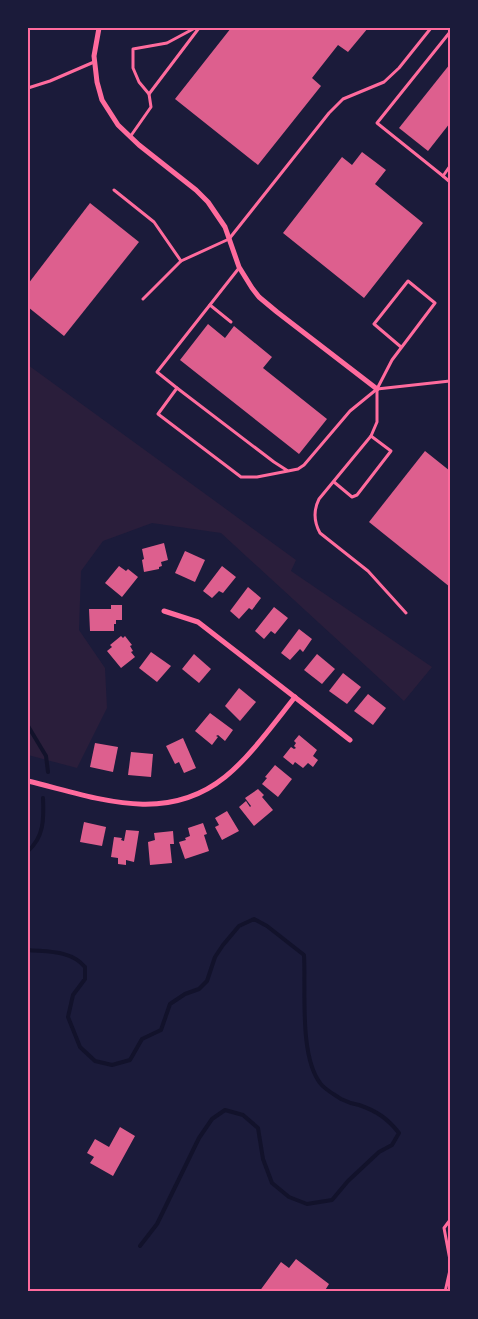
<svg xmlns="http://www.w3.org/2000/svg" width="478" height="1319" font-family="'Sofia Sans Condensed',sans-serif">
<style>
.green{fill:#2a1e3b}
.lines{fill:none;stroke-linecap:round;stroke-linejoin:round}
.stream{stroke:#12122b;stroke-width:4}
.building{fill:#dd5f8e}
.service{stroke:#ff6b9d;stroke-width:3}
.minor{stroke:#ff6b9d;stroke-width:5}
.neatline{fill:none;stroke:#ff6b9d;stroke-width:2}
</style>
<rect width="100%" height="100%" fill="#1b1b3a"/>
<path class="green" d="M28 365 296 560 291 571 432 667 404 701 221 533 152 523 103 541 81 571 79 630 105 668 107 708 77 768 28 755Z"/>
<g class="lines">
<g class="stream">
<path d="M28 726 46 756 48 772"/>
<path d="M28 851C44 837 44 819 43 798"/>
<path d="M28 950C48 952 71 950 85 967V979L73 995 68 1017 80 1047 95 1061 112 1065 130 1060 142 1039 161 1030 170 1004 185 994 199 989 207 981 215 957 223 945 239 926 254 919 267 926 304 955C306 989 299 1055 320 1083 324 1089 335 1095 341 1099 347 1102 353 1104 359 1105 377 1111 388 1119 399 1133L392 1145 379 1152 348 1181 332 1200 307 1204 289 1197 272 1183 263 1159 258 1128 243 1115 225 1110 212 1119 199 1138 157 1224 140 1246"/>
</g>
</g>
<g class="building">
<path d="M231 28H368L348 52 338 45 312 78 321 86 258 165 175 99Z"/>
<path d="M450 64V123L428 151 399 128Z"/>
<path d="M362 152 386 170 375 184 423 223 364 298 283 233 342 157 352 165Z"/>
<path d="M90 203 139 242 64 336 28 307V284Z"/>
<path d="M208 324 225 338 234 326 272 357 263 368 327 419 299 454 180 360Z"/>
<path d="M425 451 450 471V587L369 522Z"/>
<path d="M164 543 168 560 161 562 162 566 159 567V569L144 572 142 560 144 559 142 549Z"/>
<path d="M185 551 205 560 195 582 175 573Z"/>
<path d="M119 566 126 571 128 569 138 577 122 597 105 583Z"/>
<path d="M222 566 236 577 223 593 219 591 212 598 203 591Z"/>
<path d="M248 587 261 598 252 610 249 608 239 619 230 611Z"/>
<path d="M111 605H122V620H116V624H114V631H90L89 609H111Z"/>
<path d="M274 607 288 618 275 634 271 631 264 639 255 631Z"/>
<path d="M299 629 312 639 303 652 300 649 290 660 281 653Z"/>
<path d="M121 636 123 638 125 636 132 645 130 646 133 651 131 652 135 657 121 668 107 651 112 647 110 645Z"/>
<path d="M151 652 171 666 157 682 139 668Z"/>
<path d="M194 654 211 669 199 683 182 669Z"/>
<path d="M317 654 335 669 322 684 304 670Z"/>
<path d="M343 673 361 687 347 704 329 691Z"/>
<path d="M239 688 256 702 240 721 225 706Z"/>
<path d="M368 694 386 708 373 725 354 711Z"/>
<path d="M210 713 233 730 225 741 218 735 216 736 218 737 212 745 195 731Z"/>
<path d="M299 735 317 750 313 756 318 760 313 767 308 763 303 768 295 762 293 765 283 757 291 747 294 749 296 748 294 746 296 743 294 741Z"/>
<path d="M183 738 196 768 184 773 179 762 175 764 166 746Z"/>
<path d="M95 743 118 747 113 772 90 767Z"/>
<path d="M131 752 153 754 151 777 128 775Z"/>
<path d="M275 765 292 779 278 797 262 784 267 778 265 777Z"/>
<path d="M258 789 264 795 262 797 273 810 254 826 239 807 246 801 250 807 251 806 245 798Z"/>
<path d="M227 811 239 831 222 840 215 827 219 825 215 818Z"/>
<path d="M84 822 106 827 102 846 80 842Z"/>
<path d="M203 823 207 834 204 835 209 851 185 859 179 842 186 840 185 838 190 836 188 828Z"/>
<path d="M126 830 139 831 134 862 126 860V865L118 864V858L111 857 114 837 122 838 121 840 124 841Z"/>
<path d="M173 831 174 844H170L172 863 150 865 148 842 155 840 154 833Z"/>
<path d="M120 1127 135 1136 113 1176 90 1163 94 1157 87 1153 95 1139 109 1147Z"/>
<path d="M296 1259 329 1284 324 1292H259L281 1262 289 1268Z"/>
</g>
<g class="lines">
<g class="service">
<path d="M28 88 50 81 94 62"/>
<path d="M149 94 199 28"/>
<path d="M130 137 151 107 149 94 139 82 133 68V49L167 43 195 28"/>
<path d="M450 166 443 176 450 182"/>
<path d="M443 176 377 123 450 32"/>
<path d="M114 190 154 222 181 261"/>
<path d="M143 299 181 261 229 239 329 113 343 99 384 82 399 68 431 28"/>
<path d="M210 305 231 322"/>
<path d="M177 388 157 372 239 268"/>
<path d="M377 389 450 381"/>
<path d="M377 390V422L371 436 319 499C313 511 314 522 320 533L368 571 406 613"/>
<path d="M288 471 257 477H241L158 414 177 388 274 462 288 471 298 469 304 465 350 411 377 389 392 360 435 303 408 281 374 324 401 347"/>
<path d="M334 482 352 497 357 495 391 451 371 436"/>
<path d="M450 1220 444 1228 450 1260"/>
<path d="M445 1292 450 1270"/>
</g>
<g class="minor">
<path d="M99 28 94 56 97 82 102 100 118 125 139 145 196 190 208 202 225 227 239 267 252 288 259 297 277 312 377 389"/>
<path d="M164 611 198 622 350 740"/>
<path d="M28 781C95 797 164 826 225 777 249 758 275 722 295 697"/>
</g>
</g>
<rect width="478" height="1319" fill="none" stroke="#1b1b3a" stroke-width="58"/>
<rect x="29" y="29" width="420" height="1261" class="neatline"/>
</svg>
